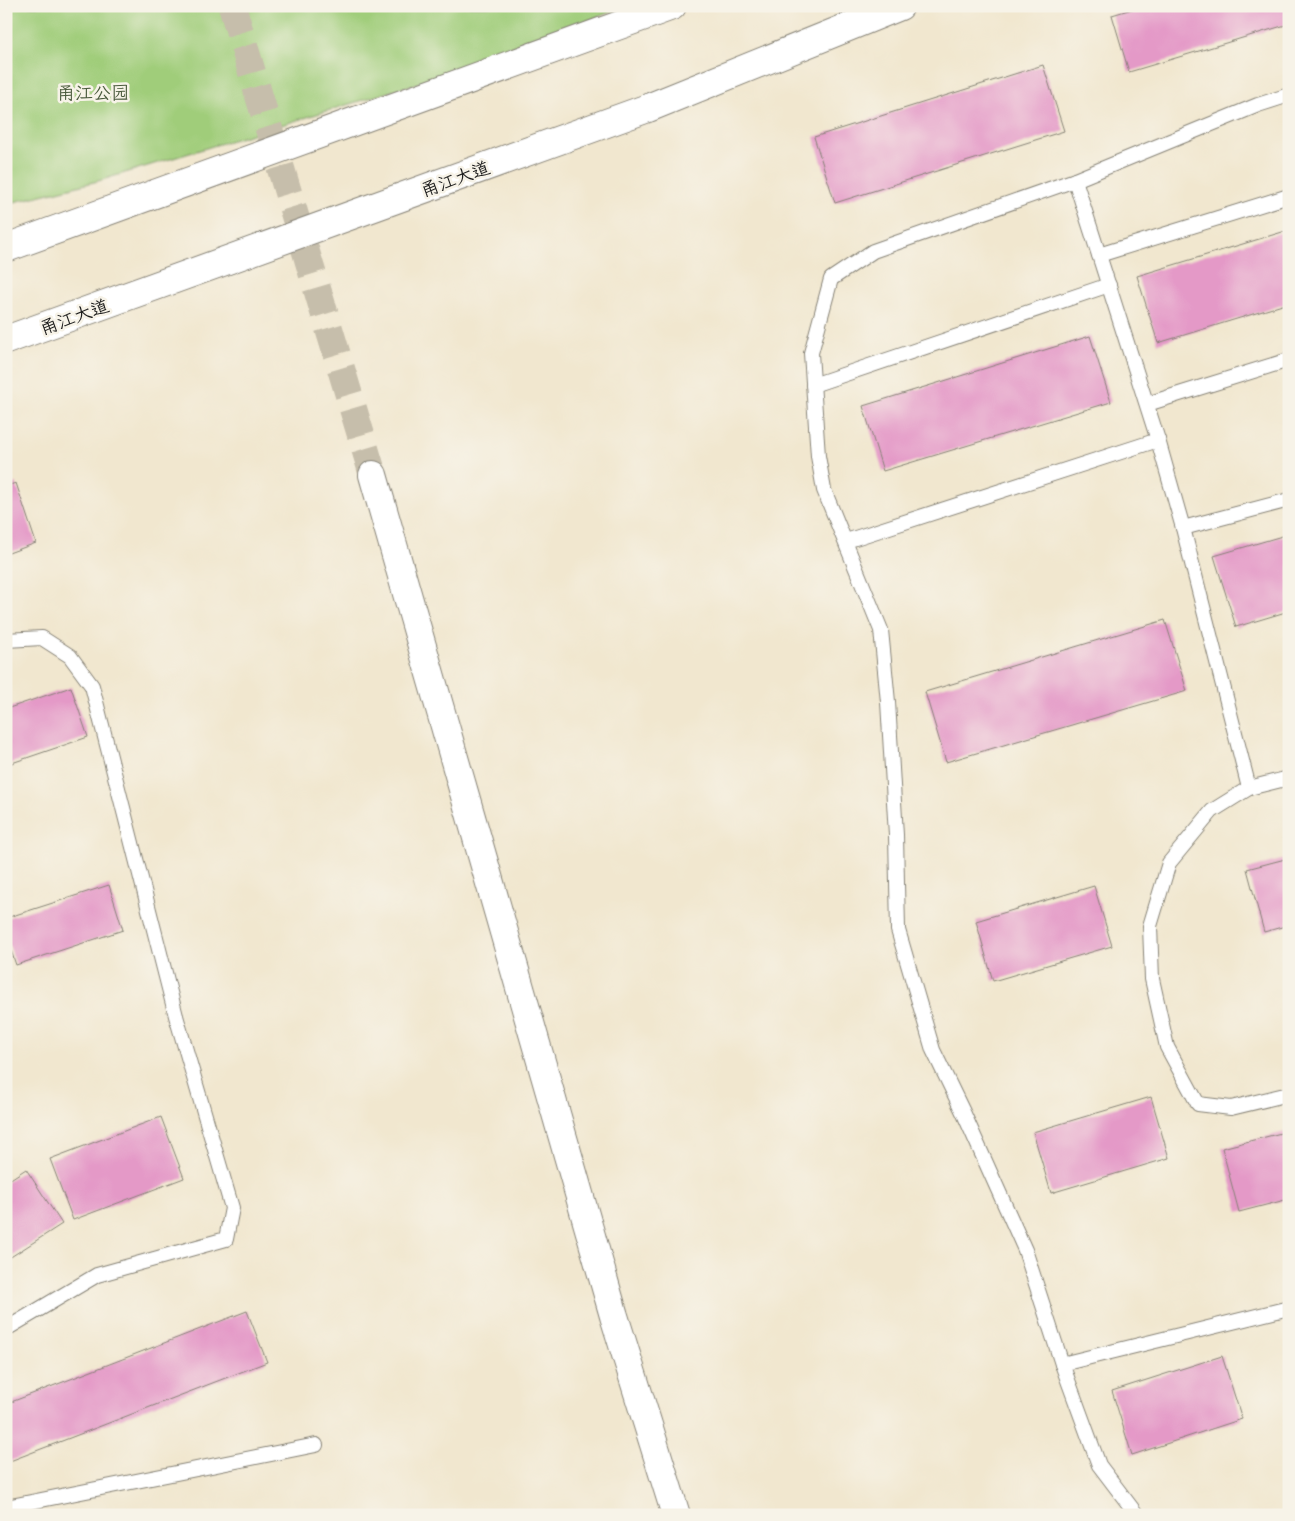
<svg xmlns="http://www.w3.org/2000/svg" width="1295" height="1521" font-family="Mali,'LXGW WenKai TC',sans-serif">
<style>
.green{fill:#a0cd7a;stroke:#5e744b}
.building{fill:#e499c7}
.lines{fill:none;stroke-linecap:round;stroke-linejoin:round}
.trunk-tunnel{stroke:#c6beab;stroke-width:28;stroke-dasharray:28 14;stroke-linecap:butt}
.service-casing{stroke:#868276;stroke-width:16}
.secondary-casing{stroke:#868276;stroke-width:30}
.trunk-casing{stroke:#868276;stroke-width:30}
.service{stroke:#fff;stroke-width:14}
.secondary{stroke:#fff;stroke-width:28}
.trunk{stroke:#fff;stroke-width:28}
.labels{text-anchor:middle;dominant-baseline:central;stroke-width:5;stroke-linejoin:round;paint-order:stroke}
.park-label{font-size:18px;fill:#4a5a3d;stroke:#f7f3e8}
.street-label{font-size:18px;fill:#1c1c1c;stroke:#f7f3e8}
</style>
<rect width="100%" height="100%" fill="#f7f3e8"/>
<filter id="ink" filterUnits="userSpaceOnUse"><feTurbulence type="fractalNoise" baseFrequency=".02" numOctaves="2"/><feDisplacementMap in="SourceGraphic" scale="10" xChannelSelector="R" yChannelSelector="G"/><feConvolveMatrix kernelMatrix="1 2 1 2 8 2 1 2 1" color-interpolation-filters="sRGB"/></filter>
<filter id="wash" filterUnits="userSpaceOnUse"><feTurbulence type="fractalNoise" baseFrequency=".0096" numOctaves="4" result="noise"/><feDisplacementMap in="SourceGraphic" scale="20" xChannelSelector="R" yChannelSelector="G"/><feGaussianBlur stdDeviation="1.12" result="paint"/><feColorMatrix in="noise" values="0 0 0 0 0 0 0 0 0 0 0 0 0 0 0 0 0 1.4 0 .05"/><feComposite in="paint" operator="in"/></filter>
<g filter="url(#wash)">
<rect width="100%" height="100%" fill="#f1e7cf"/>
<path class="green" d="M6 6H627L428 80 102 180 6 204Z"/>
<g id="blocks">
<g class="building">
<path d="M1142 6H1289V24L1129 72 1112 15Z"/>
<path d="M1043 65 1064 131 835 203 814 137Z"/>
<path d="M1289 230V303L1158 343 1137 276Z"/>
<path d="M1090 336 1111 402 883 471 863 406Z"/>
<path d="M16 483 36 543 6 554V486Z"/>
<path d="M1289 534V611L1236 627 1214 556Z"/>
<path d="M1165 620 1187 691 946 762 925 692Z"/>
<path d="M71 687 88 737 6 765V709Z"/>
<path d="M1289 858V925L1264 932 1247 869Z"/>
<path d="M109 885 123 930 16 965 6 936V918Z"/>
<path d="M1094 886 1112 946 993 981 976 921Z"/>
<path d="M1151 1097 1169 1158 1051 1193 1033 1132Z"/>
<path d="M161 1117 184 1178 73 1220 50 1159Z"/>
<path d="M1289 1131V1199L1239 1212 1222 1148Z"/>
<path d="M26 1169 62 1224 6 1260V1182Z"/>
<path d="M247 1311 267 1362 10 1461 6 1451V1404Z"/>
<path d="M1222 1356 1242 1419 1132 1455 1112 1391Z"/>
<path d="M318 1510 319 1515H303V1514Z"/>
</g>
</g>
</g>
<g filter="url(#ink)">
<use href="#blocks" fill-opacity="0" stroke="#868276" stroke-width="1"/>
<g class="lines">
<path class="trunk-tunnel" d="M232 6 373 475"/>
<defs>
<g id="service">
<path d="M1075 180 1158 440 1183 528 1249 788"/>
<path d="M1099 255 1289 196"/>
<path d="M813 385 1109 285"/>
<path d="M1147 404 1289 360"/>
<path d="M1183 528 1289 500"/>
<path d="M846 541 1158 440"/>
<path d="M6 640 42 638 70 656 92 686 176 1016 232 1208 226 1239 97 1275 6 1329"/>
<path d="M1289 778 1249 788 1212 811 1169 863 1150 926 1152 979 1167 1047 1198 1104 1231 1108 1289 1094"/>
<path d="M1062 1364 1289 1308"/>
<path d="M6 1507 316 1445"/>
<path d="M1137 1515 1099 1465 1062 1364 1025 1250 964 1114 933 1050 898 930 896 835 888 702 881 630 824 490 818 456 811 353 831 279 873 251 1075 180 1258 105 1289 95"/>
</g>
<g id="secondary">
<path d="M6 248 672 6"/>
<path d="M6 340 648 108 900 6"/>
</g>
<path id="trunk" d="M373 475 614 1316 676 1515"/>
</defs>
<use href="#service" class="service-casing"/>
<use href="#secondary" class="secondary-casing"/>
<use href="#trunk" class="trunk-casing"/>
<use href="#service" class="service"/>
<use href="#secondary" class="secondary"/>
<use href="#trunk" class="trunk"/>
</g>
</g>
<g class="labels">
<g class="park-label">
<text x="93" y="92">甬江公园</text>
</g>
<g class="street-label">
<text transform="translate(455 178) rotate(-20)">甬江大道</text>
<text transform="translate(74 316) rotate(-20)">甬江大道</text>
</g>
</g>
<rect width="1295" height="1521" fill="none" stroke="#f7f3e8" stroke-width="25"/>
</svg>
